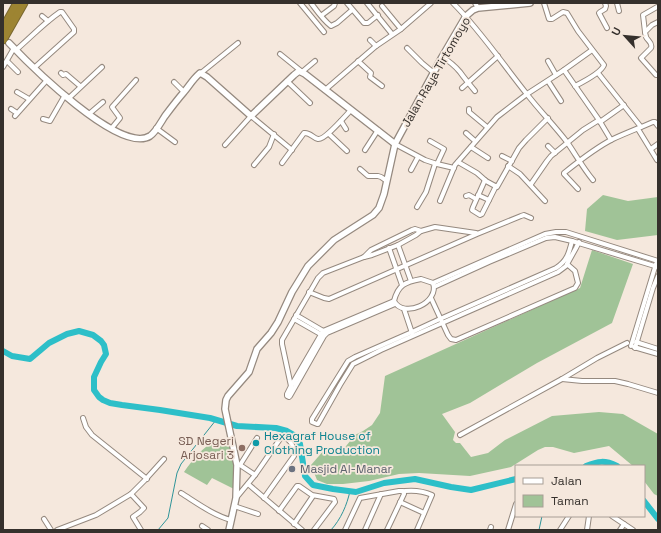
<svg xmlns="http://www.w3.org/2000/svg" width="661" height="533" font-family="'Space Grotesk',sans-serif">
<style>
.green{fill:#a0c397}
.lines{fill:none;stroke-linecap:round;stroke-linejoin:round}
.stream{stroke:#2f9499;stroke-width:1}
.river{stroke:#2dbfc8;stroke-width:6}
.street-casing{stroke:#95897f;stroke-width:6}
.secondary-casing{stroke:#95897f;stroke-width:8}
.highway-casing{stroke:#796730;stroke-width:9}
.street{stroke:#fff;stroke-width:4}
.secondary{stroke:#fff;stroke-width:5.5}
.highway{stroke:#9d8432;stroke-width:7}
.culture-dot{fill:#0f9aa8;stroke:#f5e8dd;stroke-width:1.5}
.education-dot{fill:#8d6e63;stroke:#f5e8dd;stroke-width:1.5}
.worship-dot{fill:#6b7280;stroke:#f5e8dd;stroke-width:1.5}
.labels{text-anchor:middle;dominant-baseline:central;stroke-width:3.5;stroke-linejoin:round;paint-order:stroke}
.street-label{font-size:12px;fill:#35302c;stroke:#f5e8dd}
.culture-label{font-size:12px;fill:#0d838f;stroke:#f5e8dd;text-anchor:start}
.education-label{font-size:12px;fill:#785e54;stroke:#f5e8dd;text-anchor:end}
.worship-label{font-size:12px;fill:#5b616d;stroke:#f5e8dd;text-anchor:start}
</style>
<rect width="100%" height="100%" fill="#f5e8dd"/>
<g class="green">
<path d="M603 195 628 201 658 197V235L617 240 585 231 587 209Z"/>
<path d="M592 250 633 264 612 323 537 363 470 403 442 414 455 432 453 440 456 443H460L471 457 488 453 505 440 552 416 599 412 623 414 658 434V496L654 494 644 481V466H633L609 446 574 453 553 447H545L538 450 511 467 470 476 419 473 399 474 369 481 343 484H327L317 480 311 465 325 449 332 456H338L355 435 363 431 372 425 380 413 385 376 580 288Z"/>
<path d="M217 439 231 446 235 462 234 489 212 478 207 485 184 472C193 459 202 448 217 439Z"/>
</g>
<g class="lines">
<g class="stream">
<path d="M158 530 168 518 177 473 181 464 216 420"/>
<path d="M331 530C341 519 347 505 350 491"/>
<path d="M539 530 542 516"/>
</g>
<g class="river">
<path d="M3 351 12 356 30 359 49 343 67 334 79 331 93 335 101 341 104 345 106 354 101 362 94 377V390L99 397 103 400 110 403 122 405 160 410 210 418 237 426 276 428 287 431 294 435 300 444 305 476 313 485 333 489 356 492 384 483 415 479 451 487 471 490 516 479"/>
<path d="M586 466C598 461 605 460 617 466"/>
<path d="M644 501 658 519"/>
</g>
<defs>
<g id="street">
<path d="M300 3 324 32"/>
<path d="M311 3C317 11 323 20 331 26L337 23 352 10"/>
<path d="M347 3 364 23H368L378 15"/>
<path d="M367 3 392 34"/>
<path d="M453 3C480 30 502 63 526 93 539 110 554 125 567 142 576 155 583 168 593 180"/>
<path d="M475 3 478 8"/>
<path d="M544 3 549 19H552L563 12 567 13 578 31 604 65C601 73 583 82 575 86"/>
<path d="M605 3 606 6 605 9 600 12 599 13 607 28"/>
<path d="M617 3 619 11"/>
<path d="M382 6 401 29"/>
<path d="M322 15 334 6 335 3"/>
<path d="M42 16 48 21"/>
<path d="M658 22 652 25 645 32C645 34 646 35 646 37 648 41 653 43 651 48L641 58 656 75H658"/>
<path d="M645 32 643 15 657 7"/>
<path d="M370 40 376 46"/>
<path d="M407 48 422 63 434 73"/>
<path d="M16 50C31 37 44 23 60 12H62L74 29V32L34 68"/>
<path d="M280 54 301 71"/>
<path d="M442 57C449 61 455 66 460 72 465 79 470 85 475 91"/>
<path d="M7 61 18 72"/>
<path d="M358 61 371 73 370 77 382 86"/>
<path d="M548 61 556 75"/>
<path d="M3 67 14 48"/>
<path d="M564 70 599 120 611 140"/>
<path d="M302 72 315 61"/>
<path d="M61 73 63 75 66 74 80 86"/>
<path d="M201 73 238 43"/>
<path d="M598 73 641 127"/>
<path d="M287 81 310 103"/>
<path d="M548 81 561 101"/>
<path d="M174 82 184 92"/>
<path d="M462 88 498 56"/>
<path d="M325 90 376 46 401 29 431 3"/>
<path d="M17 92 29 99"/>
<path d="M69 98 102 67"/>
<path d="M11 109 17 113"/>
<path d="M469 109V112L487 127"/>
<path d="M89 114 103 102"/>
<path d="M15 116 47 80"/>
<path d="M43 119 50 121 65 95"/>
<path d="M341 121 346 129"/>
<path d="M600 122 624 105"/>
<path d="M156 128 175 142"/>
<path d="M111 129 120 118 112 107 136 80"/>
<path d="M638 129 657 160"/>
<path d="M466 133 475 141"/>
<path d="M329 134 347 151"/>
<path d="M430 141 444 149 437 164"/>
<path d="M395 144 425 160 437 164 454 168"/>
<path d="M225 145 251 116 292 150"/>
<path d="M548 146 555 153"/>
<path d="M471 147 488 158"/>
<path d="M651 149 658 144"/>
<path d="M365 150 378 130"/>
<path d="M502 156 512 161"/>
<path d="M458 162 477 173 486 181 497 187 519 148 526 140 548 118"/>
<path d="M282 163 304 133C310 132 313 138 318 139 325 140 346 115 351 110"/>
<path d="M254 165 269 147 274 134"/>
<path d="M508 166 520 174 545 201"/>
<path d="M360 169 368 176H378L381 177 387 181"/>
<path d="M411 170 418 157"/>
<path d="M485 180 473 207 472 210 480 215 482 214 496 186"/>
<path d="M531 184 547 161 551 156 583 130 599 120"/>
<path d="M578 189 564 174V173C579 161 595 148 613 139 626 133 639 128 653 122H655L658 126"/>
<path d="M478 195 489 200"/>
<path d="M466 196 469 195 476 199"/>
<path d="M440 201 455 165 497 117 527 94 564 70 592 50"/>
<path d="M417 207 426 192 435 164"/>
<path d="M572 241C569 253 567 261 556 268L440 319 412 332 355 357 348 361 312 419V422L317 424H318L340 385 353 364 381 350 558 272 566 266 576 248 579 242"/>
<path d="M398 245 411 281"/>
<path d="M389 248 402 285"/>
<path d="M364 257 372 255 398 245 416 235 421 231 435 227 476 233"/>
<path d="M421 279 433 283C440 303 403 319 394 301 398 285 405 282 421 279Z"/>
<path d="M433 283 545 234 556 232H566L658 261"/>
<path d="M434 287 489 262 546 238 555 237 572 241 658 267"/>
<path d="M309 292 324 298 329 299 477 234 521 216 524 215 531 218"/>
<path d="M431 298 448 335 451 339 456 340 575 288 578 283 575 271 567 264"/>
<path d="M394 301 323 331 291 386 287 394V396L289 397 290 396 324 336 327 333 395 304"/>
<path d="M404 309 412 333"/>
<path d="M296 315 325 332"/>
<path d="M294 319 322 335"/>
<path d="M636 342 658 349"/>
<path d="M631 346 656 264"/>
<path d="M634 347 658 354"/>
<path d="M635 348 653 288 658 276"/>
<path d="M562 379 582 381H615L628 384 658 393"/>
<path d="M291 386 282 344V340L318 278 323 273 364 257 371 250 412 230 415 229 421 231"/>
<path d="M83 418 86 427 92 435 147 479"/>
<path d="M460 435 562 379 597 358 627 343"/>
<path d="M238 465H240L255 475"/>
<path d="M240 465 257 438"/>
<path d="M248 484 302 530"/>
<path d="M404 492 405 491C415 490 423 491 432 495L417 530"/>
<path d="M181 493C197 503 213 515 231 520"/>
<path d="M131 494 144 508 140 512 133 517 141 530"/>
<path d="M236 498 255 475 280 439 281 437C291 438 294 447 294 456L264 498"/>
<path d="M400 502 424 513"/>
<path d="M234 506 258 514"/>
<path d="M279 511 297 486H299L312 495 334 499 335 502 314 530"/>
<path d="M612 516 633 530"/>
<path d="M44 519 51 530"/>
<path d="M294 524 313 496"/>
<path d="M202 526 208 530"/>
<path d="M57 530 96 515 131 494 145 480 164 459"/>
<path d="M345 530 360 498 399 491H403L404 494 387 530"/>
<path d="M365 530 381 494"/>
<path d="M490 530 491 527"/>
<path d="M508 530 516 504"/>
<path d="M560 530 569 516"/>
<path d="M587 530 589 516"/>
<path d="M620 530 624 524"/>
</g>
<g id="secondary">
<path d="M9 43C29 64 120 155 150 136 156 132 161 122 165 116 171 108 177 100 184 92 189 86 193 79 200 73L202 74 207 77 251 116 294 75 299 71 305 74 395 144"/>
<path d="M229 530 236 498 237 465 225 409 226 400 228 396 249 372 257 349 271 333 278 322 292 292 308 266 334 240 373 215 379 208 384 194 395 144 442 57 466 16 473 10 478 8 530 3"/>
</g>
<g id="highway">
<path d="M3 28 17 3"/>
<path d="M3 40 24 3"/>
</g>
</defs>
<use href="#street" class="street-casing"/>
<use href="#secondary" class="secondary-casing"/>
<use href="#highway" class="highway-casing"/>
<use href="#street" class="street"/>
<use href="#secondary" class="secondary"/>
<use href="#highway" class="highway"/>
</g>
<circle class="culture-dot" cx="256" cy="443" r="4"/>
<circle class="education-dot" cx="242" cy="448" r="4"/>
<circle class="worship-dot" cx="292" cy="469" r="4"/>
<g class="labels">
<g class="street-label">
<text transform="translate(436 72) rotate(-60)">Jalan Raya Tirtomoyo</text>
</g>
<g class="culture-label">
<text x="264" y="436">Hexagraf House of<tspan x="264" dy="14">Clothing Production</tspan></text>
</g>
<g class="education-label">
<text x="234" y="441">SD Negeri<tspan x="234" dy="14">Arjosari 3</tspan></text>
</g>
<g class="worship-label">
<text x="300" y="469">Masjid Al-Manar</text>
</g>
</g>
<rect width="661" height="533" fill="none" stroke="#35302c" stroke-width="8"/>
<rect x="515" y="465" width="130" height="52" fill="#f5e8dd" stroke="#a89e96"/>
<rect x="523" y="478" width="20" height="6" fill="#ffffff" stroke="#a89e96"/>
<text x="551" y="485" font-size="12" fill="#35302c">Jalan</text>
<rect x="523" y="495" width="20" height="12" fill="#a0c397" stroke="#a89e96"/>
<text x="551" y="505" font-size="12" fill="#35302c">Taman</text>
<g transform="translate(625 36) rotate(297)" stroke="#f5e8dd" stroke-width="3" paint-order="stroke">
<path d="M0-3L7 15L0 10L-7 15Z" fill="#35302c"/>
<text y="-6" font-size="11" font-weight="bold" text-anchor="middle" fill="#35302c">U</text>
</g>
</svg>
